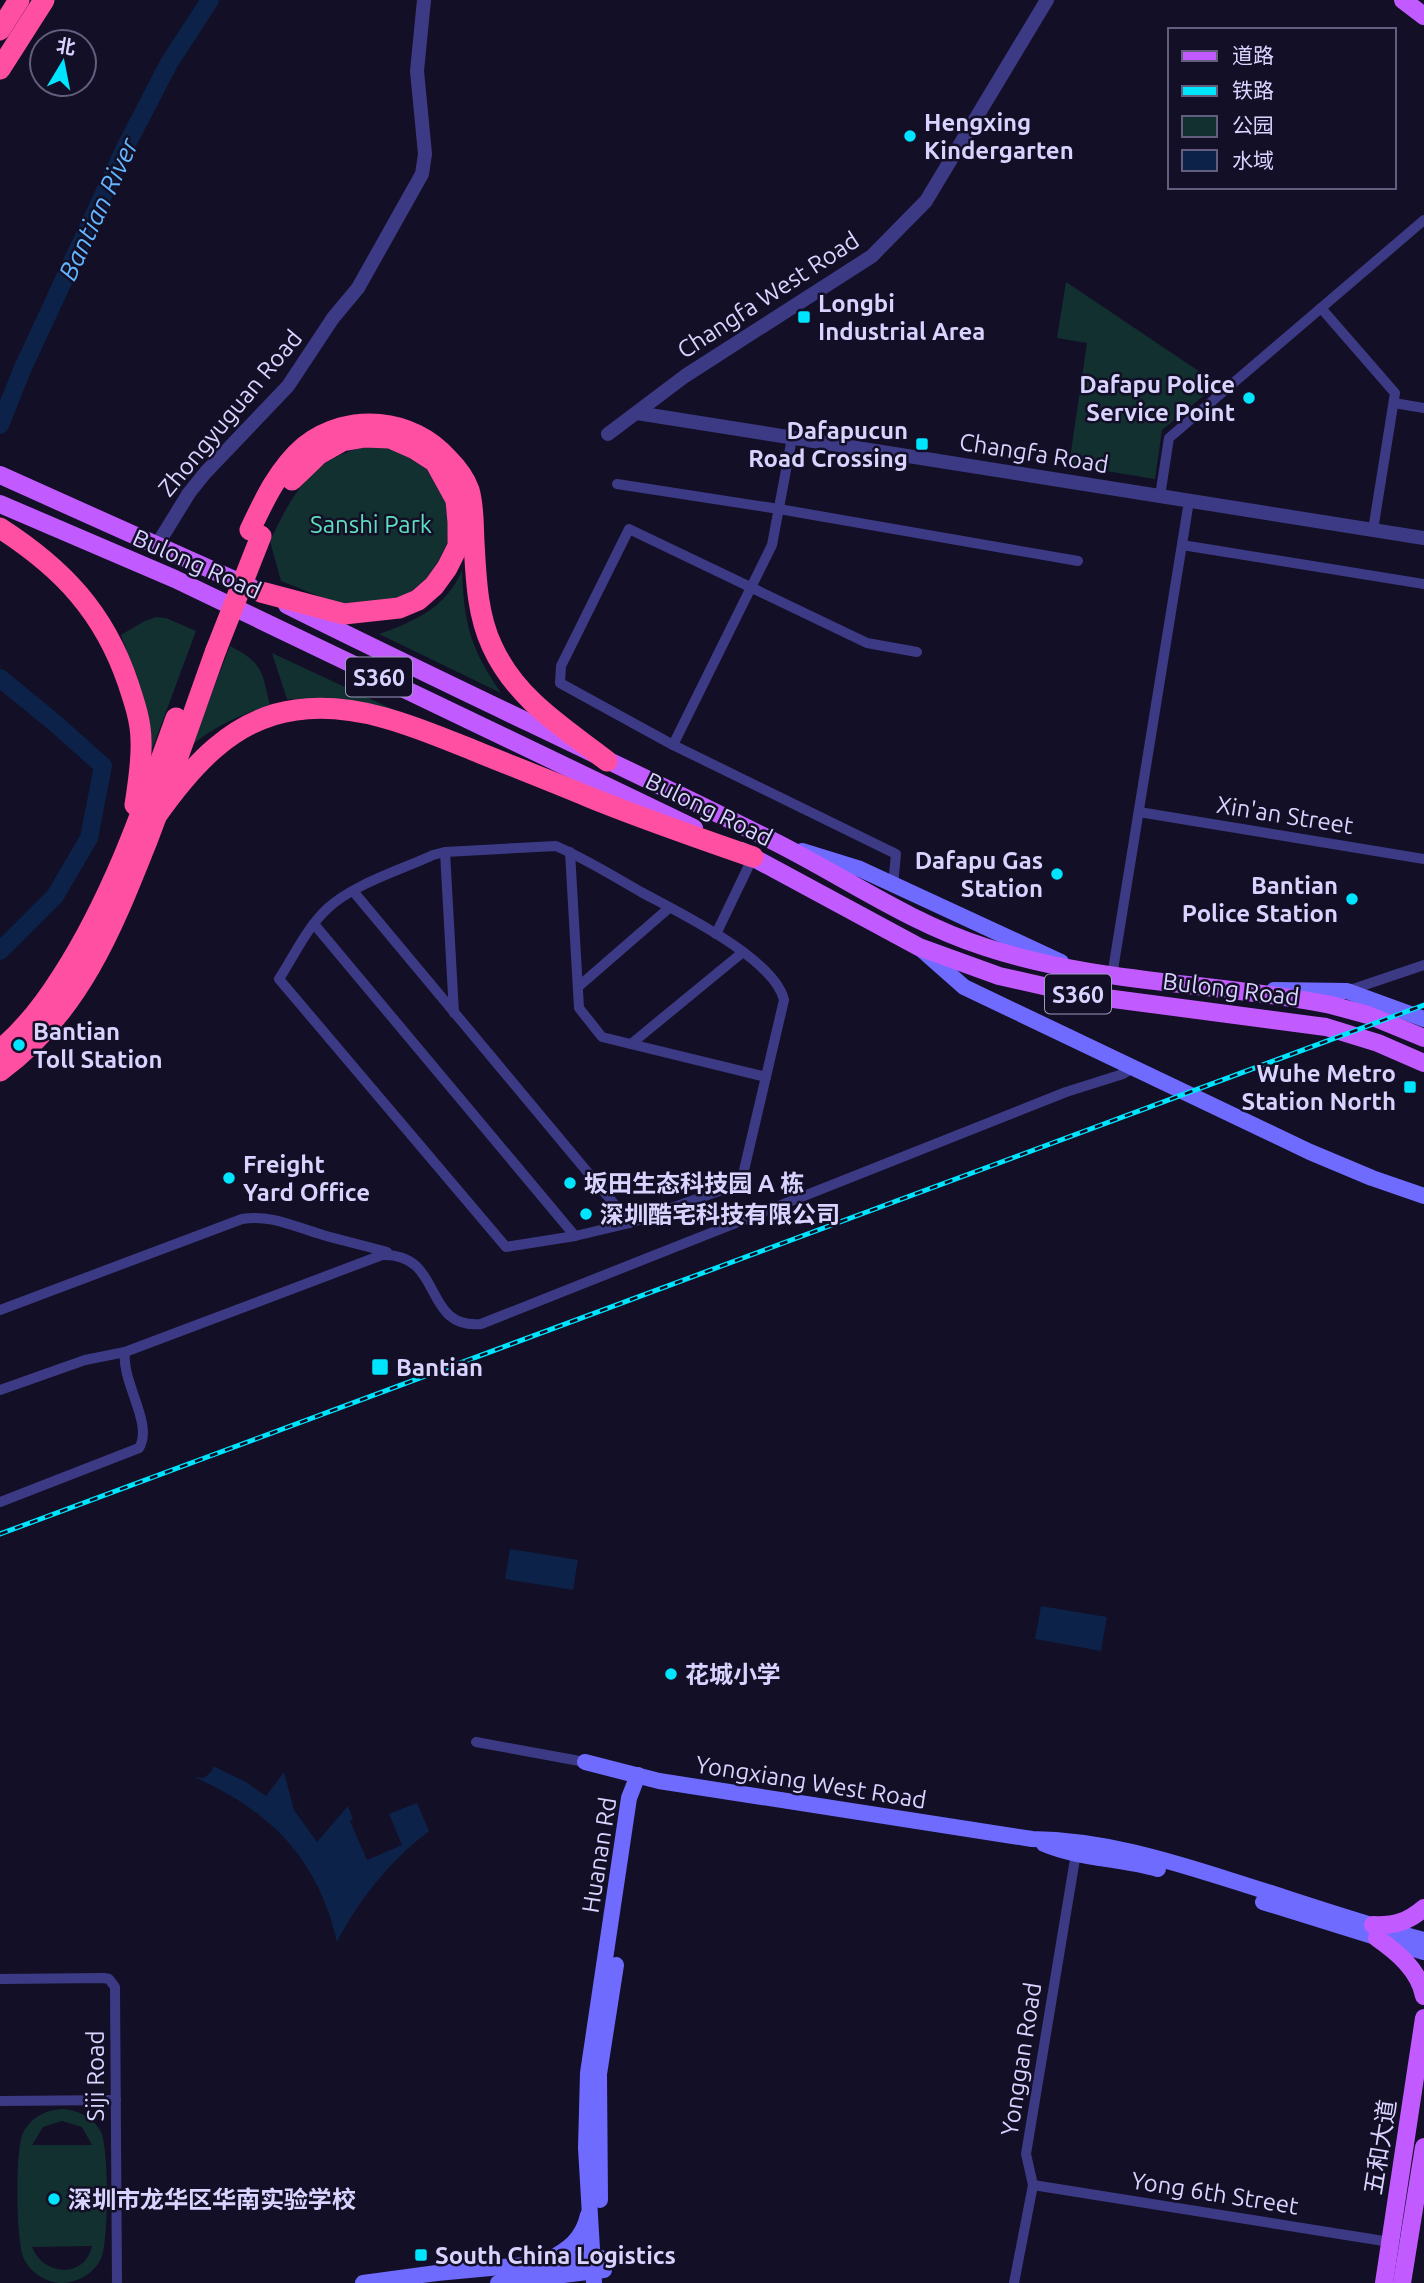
<svg xmlns="http://www.w3.org/2000/svg" width="1424" height="2283" font-family="Ubuntu,'Noto Sans SC',sans-serif">
<style>
.green{fill:#12302f;fill-rule:evenodd}
.water{fill:#0c2248}
.lines{fill:none;stroke-linecap:round;stroke-linejoin:round}
.river{stroke:#0c2248;stroke-width:18}
.minor{stroke:#3d3a85;stroke-width:10}
.tertiary{stroke:#3d3a85;stroke-width:14}
.secondary{stroke:#6f6bff;stroke-width:16}
.primary{stroke:#c25bff;stroke-width:18}
.motorway{stroke:#ff4fa3;stroke-width:21}
.rail-casing{stroke:#00e5ff;stroke-width:5}
.rail{stroke:#130f26;stroke-width:2.5;stroke-dasharray:8;stroke-linecap:butt}
.motorway-bridge{stroke:#ff4fa3;stroke-width:21}
.poi-dot{fill:#00e5ff;stroke:#130f26;stroke-width:2.5}
.labels{text-anchor:middle;dominant-baseline:central;stroke-width:5;stroke-linejoin:round;paint-order:stroke}
.shield{fill:#130f26;stroke:#9e99be;stroke-width:2}
.shield-label{font-size:23px;font-weight:bold;fill:#d9d4ff}
.poi-label{font-size:24px;font-weight:bold;fill:#d9d4ff;stroke:#130f26;text-anchor:start}
.street-label{font-size:24px;fill:#d9d4ff;stroke:#130f26}
.park-label{font-size:24px;fill:#5fe0c0;stroke:#130f26}
.water-label{font-size:26px;font-style:italic;fill:#62b6ff;stroke:#130f26}
</style>
<rect width="100%" height="100%" fill="#130f26"/>
<g class="green">
<path d="M1066 282 1218 384 1162 430 1155 479 1069 465 1087 343 1057 338Z"/>
<path d="M366 447 388 448 410 458 427 470 446 503 448 523 447 543 438 562 426 579 412 591 396 598 345 604 326 599 281 581 270 541C292 495 312 457 366 447Z"/>
<path d="M462 570C464 624 470 648 501 693L379 634C416 621 447 607 462 570Z"/>
<path d="M156 617 166 618 196 631 151 752 141 693 121 635 143 622Z"/>
<path d="M230 646C264 664 261 670 270 705 239 716 218 724 192 745Z"/>
<path d="M272 653 405 715 320 699H287Z"/>
<path d="M62 2109C78 2110 93 2117 101 2132 109 2148 109 2243 101 2259 94 2273 79 2282 63 2283 46 2283 31 2273 24 2259 16 2243 15 2148 23 2133 31 2117 46 2110 62 2109ZM62 2121 82 2127 92 2145H32L43 2127ZM92 2246C85 2279 43 2276 32 2247Z"/>
</g>
<g class="water">
<path d="M510 1549 578 1560 573 1590 505 1579Z"/>
<path d="M1041 1606 1107 1617 1101 1651 1035 1639Z"/>
<path d="M213 1766 246 1782 266 1796 284 1772 294 1810 317 1842 348 1806 353 1819 350 1821 367 1860 402 1845 389 1814 417 1803 429 1831C390 1861 360 1898 337 1942 318 1859 271 1811 194 1777L204 1778 212 1771Z"/>
</g>
<g class="lines">
<g class="river">
<path d="M0 425 22 370 124 150 169 63 210 0"/>
<path d="M0 678 56 724 103 766 89 838 55 896 0 951"/>
</g>
<g class="minor">
<path d="M1321 308 1395 393 1373 530"/>
<path d="M1394 403 1424 408"/>
<path d="M617 484 779 509 1078 561"/>
<path d="M1160 496 1169 438 1424 220"/>
<path d="M1182 545 1424 584"/>
<path d="M673 745 772 545 792 438"/>
<path d="M1139 812 1424 859"/>
<path d="M556 846C586 859 613 876 641 892 678 912 774 958 784 1000L741 1183 630 1223 575 1236 506 1247 279 979C294 956 307 927 328 908 354 884 401 870 433 855L445 852Z"/>
<path d="M445 852 454 1013"/>
<path d="M570 852 579 1008 602 1037 766 1077"/>
<path d="M893 885 896 854 673 745 560 683 561 666 629 529 867 643 917 652"/>
<path d="M353 891 630 1223"/>
<path d="M314 924 575 1236"/>
<path d="M716 934 753 857"/>
<path d="M1112 976 1189 501"/>
<path d="M578 987 669 908"/>
<path d="M1347 991 1424 965"/>
<path d="M631 1044 743 952"/>
<path d="M0 1310 242 1219C271 1214 295 1227 323 1235 344 1241 366 1246 387 1252"/>
<path d="M0 1390 85 1360 125 1352 382 1255C445 1253 421 1329 481 1324L1066 1092 1123 1074 1130 1070 1133 1066"/>
<path d="M0 1502 139 1448C154 1424 121 1382 125 1352"/>
<path d="M476 1742 585 1762"/>
<path d="M0 1979 104 1978 109 1979 115 1987 117 2283"/>
<path d="M0 2101 116 2100"/>
<path d="M1033 2185 1390 2242"/>
<path d="M1014 2283 1033 2185 1026 2154 1077 1847"/>
</g>
<g class="tertiary">
<path d="M637 413 1424 538"/>
<path d="M608 434 685 376 872 256 926 201 1047 0"/>
<path d="M157 545 189 493 205 473 288 386 333 318 358 288 422 174 425 154 417 71 424 0"/>
</g>
<g class="secondary">
<path d="M802 851 860 869 1061 962"/>
<path d="M921 949 964 987 1310 1152 1372 1178 1424 1196"/>
<path d="M1274 990 1347 991 1424 1019"/>
<path d="M585 1762 659 1781 1032 1839C1101 1840 1164 1859 1230 1880 1294 1900 1359 1923 1424 1940"/>
<path d="M1044 1844C1079 1859 1121 1858 1158 1869"/>
<path d="M1263 1902 1424 1952"/>
<path d="M600 2200 599 2074 616 1965"/>
<path d="M546 2261C568 2250 583 2239 588 2215"/>
<path d="M363 2283 437 2273 601 2258"/>
<path d="M498 2283 604 2270"/>
<path d="M594 2283 586 2148 588 2073 629 1798 638 1775"/>
</g>
<g class="primary">
<path d="M1403 0 1424 16"/>
<path d="M0 475 252 588"/>
<path d="M0 504 175 579 694 828"/>
<path d="M287 605C449 686 615 762 777 843 846 878 910 923 985 947 1097 984 1216 982 1331 1005L1368 1015 1424 1038"/>
<path d="M741 851 919 947 999 976 1083 995 1326 1027 1378 1043 1424 1063"/>
<path d="M1373 1925C1394 1926 1408 1922 1424 1908"/>
<path d="M1377 1938C1397 1952 1419 1970 1424 1996"/>
<path d="M1384 2283 1424 2018"/>
<path d="M1402 2283 1424 2147"/>
</g>
<g class="motorway">
<path d="M0 30 19 0"/>
<path d="M0 69 44 0"/>
<path d="M0 528C62 568 104 612 128 683 134 701 141 721 141 741 142 762 138 784 135 805"/>
<path d="M250 530C264 500 279 468 305 446 349 412 412 418 448 459 456 467 465 479 469 490 474 507 473 525 474 542 476 577 477 614 492 646 516 699 563 727 607 761"/>
<path d="M261 592 344 614 399 608 418 600 434 586 447 568 458 546V522L456 500 435 462 415 449 390 438 365 437 342 441 319 454 292 480"/>
<path d="M157 815C191 767 233 718 296 710 360 701 423 730 480 753 517 768 553 782 589 797 643 819 698 838 753 857"/>
<path d="M0 1050C24 1030 45 1003 62 976 113 897 144 807 176 718"/>
<path d="M0 1071C79 1013 112 929 147 841 171 778 193 714 216 650"/>
</g>
<defs>
<path id="rail" d="M0 1534 1424 1005"/>
</defs>
<use href="#rail" class="rail-casing"/>
<use href="#rail" class="rail"/>
<path class="motorway-bridge" d="M216 650 261 536"/>
</g>
<g class="poi-dot">
<circle cx="910" cy="136" r="7"/>
<rect x="797" y="310" width="14" height="14" rx="3.5"/>
<circle cx="1249" cy="398" r="7"/>
<rect x="915" y="437" width="14" height="14" rx="3.5"/>
<circle cx="1057" cy="874" r="7"/>
<circle cx="1352" cy="899" r="7"/>
<circle cx="19" cy="1045" r="7"/>
<rect x="1403" y="1080" width="14" height="14" rx="3.5"/>
<circle cx="229" cy="1178" r="7"/>
<circle cx="570" cy="1183" r="7"/>
<circle cx="586" cy="1214" r="7"/>
<rect x="371" y="1358" width="18" height="18" rx="3.5"/>
<circle cx="671" cy="1674" r="7"/>
<circle cx="54" cy="2199" r="7"/>
<rect x="414" y="2248" width="14" height="14" rx="3.5"/>
</g>
<g class="labels">
<g class="shield">
<rect x="346" y="657.5" width="66" height="39" rx="5"/>
<rect x="1045" y="974.5" width="66" height="39" rx="5"/>
</g>
<g class="shield-label">
<text x="379" y="677">S360</text>
<text x="1078" y="994">S360</text>
</g>
<g class="poi-label">
<text x="924" y="122">Hengxing<tspan x="924" dy="28">Kindergarten</tspan></text>
<text x="818" y="303">Longbi<tspan x="818" dy="28">Industrial Area</tspan></text>
<text x="1235" y="384" text-anchor="end">Dafapu Police<tspan x="1235" dy="28">Service Point</tspan></text>
<text x="908" y="430" text-anchor="end">Dafapucun<tspan x="908" dy="28">Road Crossing</tspan></text>
<text x="1043" y="860" text-anchor="end">Dafapu Gas<tspan x="1043" dy="28">Station</tspan></text>
<text x="1338" y="885" text-anchor="end">Bantian<tspan x="1338" dy="28">Police Station</tspan></text>
<text x="33" y="1031">Bantian<tspan x="33" dy="28">Toll Station</tspan></text>
<text x="1396" y="1073" text-anchor="end">Wuhe Metro<tspan x="1396" dy="28">Station North</tspan></text>
<text x="243" y="1164">Freight<tspan x="243" dy="28">Yard Office</tspan></text>
<text x="584" y="1183">坂田生态科技园 A 栋</text>
<text x="600" y="1214">深圳酷宅科技有限公司</text>
<text x="396" y="1367">Bantian</text>
<text x="685" y="1674">花城小学</text>
<text x="68" y="2199">深圳市龙华区华南实验学校</text>
<text x="435" y="2255">South China Logistics</text>
</g>
<g class="street-label">
<text transform="translate(768 295) rotate(-33)">Changfa West Road</text>
<text transform="translate(230 413) rotate(-50)">Zhongyuguan Road</text>
<text transform="translate(1034 453) rotate(9)">Changfa Road</text>
<text transform="translate(197 564) rotate(24)">Bulong Road</text>
<text transform="translate(709 809) rotate(26)">Bulong Road</text>
<text transform="translate(1285 815) rotate(9)">Xin'an Street</text>
<text transform="translate(1231 989) rotate(7)">Bulong Road</text>
<text transform="translate(811 1782) rotate(9)">Yongxiang West Road</text>
<text transform="translate(599 1855) rotate(-81)">Huanan Rd</text>
<text transform="translate(1021 2059) rotate(-81)">Yonggan Road</text>
<text transform="translate(95 2076) rotate(-90)">Siji Road</text>
<text transform="translate(1380 2147) rotate(-81)">五和大道</text>
<text transform="translate(1215 2193) rotate(9)">Yong 6th Street</text>
</g>
<g class="park-label">
<text x="371" y="524">Sanshi Park</text>
</g>
<g class="water-label">
<text transform="translate(98 209) rotate(-65)">Bantian River</text>
</g>
</g>
<rect x="1168" y="28" width="228" height="161" fill="#130f26" stroke="#625e7d" stroke-width="2"/>
<rect x="1182" y="51" width="35" height="10" fill="#c25bff" stroke="#625e7d" stroke-width="2"/>
<text x="1232" y="63" font-size="21" fill="#d9d4ff">道路</text>
<rect x="1182" y="86" width="35" height="10" fill="#00e5ff" stroke="#625e7d" stroke-width="2"/>
<text x="1232" y="98" font-size="21" fill="#d9d4ff">铁路</text>
<rect x="1182" y="116" width="35" height="21" fill="#12302f" stroke="#625e7d" stroke-width="2"/>
<text x="1232" y="133" font-size="21" fill="#d9d4ff">公园</text>
<rect x="1182" y="150" width="35" height="21" fill="#0c2248" stroke="#625e7d" stroke-width="2"/>
<text x="1232" y="168" font-size="21" fill="#d9d4ff">水域</text>
<g transform="translate(63 63) rotate(10)"><circle r="33" fill="#130f26" stroke="#625e7d" stroke-width="2"/>
<path d="M0-5L12 26L0 18L-12 26Z" fill="#00e5ff"/>
<text y="-10" font-size="19" font-weight="bold" text-anchor="middle" fill="#d9d4ff">北</text>
</g>
</svg>
